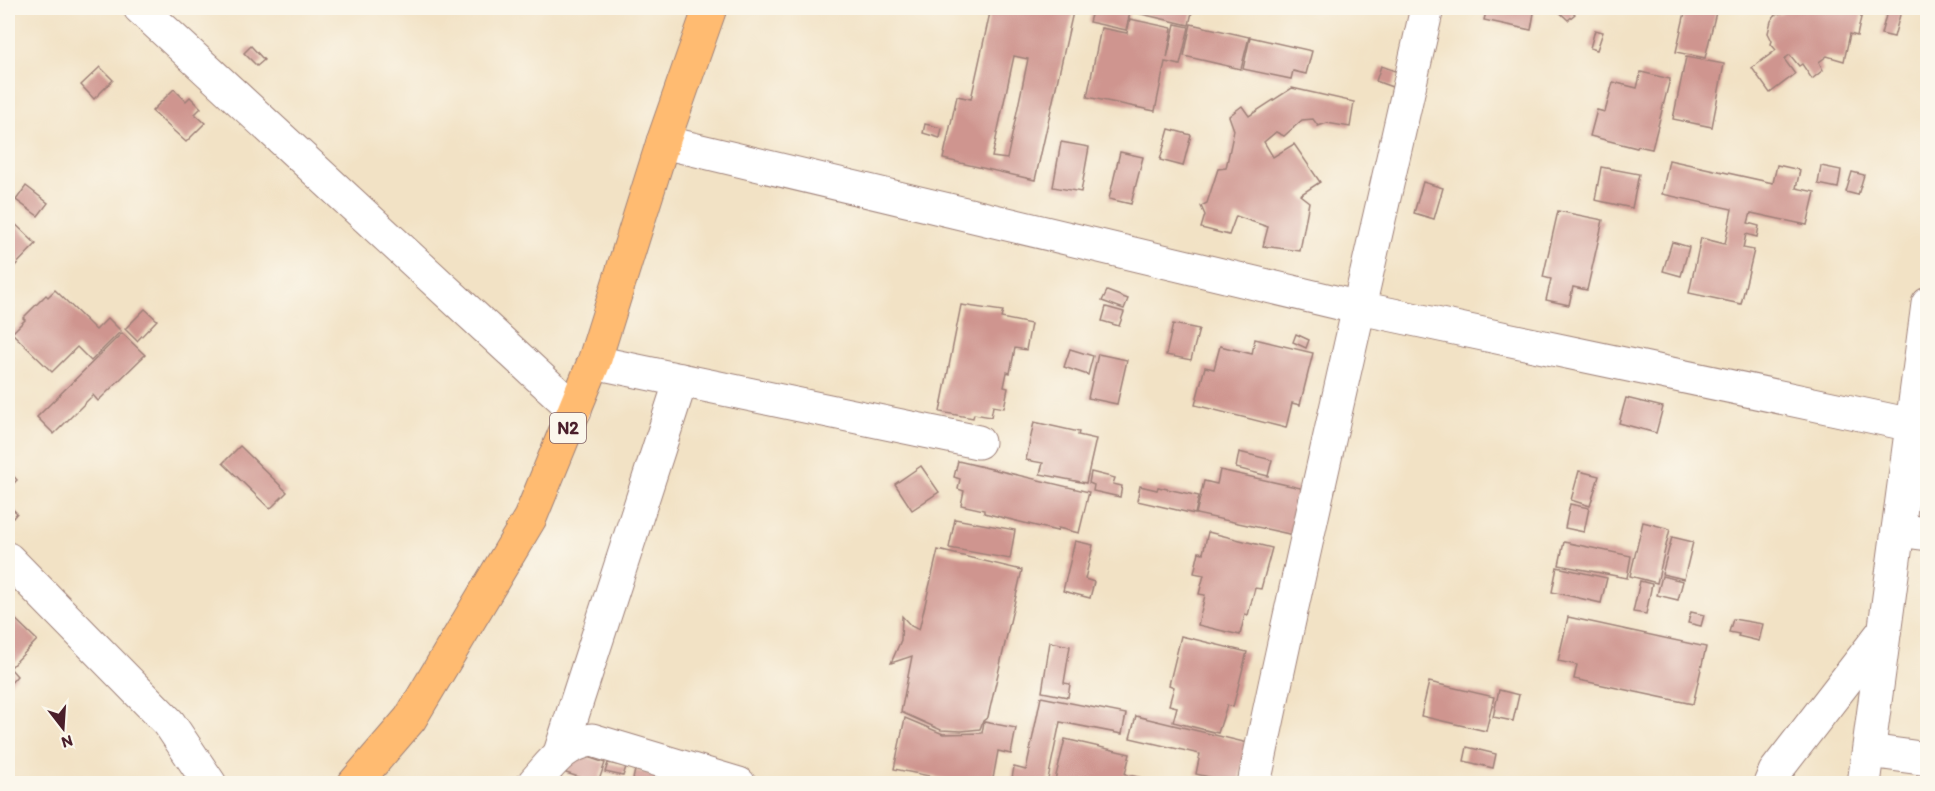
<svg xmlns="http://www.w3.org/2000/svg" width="1935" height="791" font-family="Itim,sans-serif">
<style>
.building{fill:#cf958f;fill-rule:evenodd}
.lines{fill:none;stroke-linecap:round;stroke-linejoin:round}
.minor-casing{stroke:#9e8078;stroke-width:35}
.major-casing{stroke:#9e8078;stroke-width:35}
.minor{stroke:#fff;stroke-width:33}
.major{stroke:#ffbb71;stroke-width:33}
.labels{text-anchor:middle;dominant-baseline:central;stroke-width:4.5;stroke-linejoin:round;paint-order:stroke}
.shield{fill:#fbf7ec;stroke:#7f6065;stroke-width:1.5}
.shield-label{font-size:18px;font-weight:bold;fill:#4a1f2b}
</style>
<rect width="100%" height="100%" fill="#fbf7ec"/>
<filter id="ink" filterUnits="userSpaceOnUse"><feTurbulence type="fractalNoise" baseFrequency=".0167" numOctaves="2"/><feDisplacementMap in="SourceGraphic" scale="12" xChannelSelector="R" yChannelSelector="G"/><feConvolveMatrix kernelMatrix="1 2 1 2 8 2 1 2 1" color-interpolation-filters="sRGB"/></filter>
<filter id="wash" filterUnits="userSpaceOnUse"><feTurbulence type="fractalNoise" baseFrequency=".008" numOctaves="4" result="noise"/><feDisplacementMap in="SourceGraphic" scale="24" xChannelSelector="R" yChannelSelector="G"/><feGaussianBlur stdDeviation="1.35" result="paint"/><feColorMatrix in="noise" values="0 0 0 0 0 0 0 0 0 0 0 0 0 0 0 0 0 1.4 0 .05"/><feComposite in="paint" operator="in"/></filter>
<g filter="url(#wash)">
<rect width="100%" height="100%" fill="#f2e2c5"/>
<g id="blocks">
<g class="building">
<path d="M991 8H1053L1073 12 1035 180 943 159 957 96 971 99ZM1014 56 1028 59 1007 159 992 157Z"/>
<path d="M1093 8H1114L1130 12 1126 30 1089 22Z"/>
<path d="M1139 8H1193L1189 25 1137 13Z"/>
<path d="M1487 8H1524L1523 10 1534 13 1531 30 1484 20Z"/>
<path d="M1555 8H1568L1575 14 1568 20Z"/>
<path d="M1686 8H1717L1705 58 1676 52Z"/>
<path d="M1783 8H1863L1857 36 1850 34 1844 61 1827 56 1819 62 1823 70 1812 79 1802 64 1799 66 1790 55 1784 59 1795 74 1770 93 1752 68 1776 50 1771 44 1772 41 1768 33 1771 21 1775 15 1782 13Z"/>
<path d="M1888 8 1901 11 1894 37 1881 34Z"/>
<path d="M1130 19 1172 28 1167 58 1175 24 1189 27 1180 65 1165 62 1155 111 1087 97 1101 28 1127 33Z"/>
<path d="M1191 24 1249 37 1241 69 1184 56Z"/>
<path d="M1595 30 1603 32 1597 50 1590 48Z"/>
<path d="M1250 37 1312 51 1306 74 1293 71 1291 79 1243 69Z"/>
<path d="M251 46 264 60 257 66 244 53Z"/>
<path d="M1686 57 1724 64 1712 127 1673 119Z"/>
<path d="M1381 66 1398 72 1392 87 1376 81Z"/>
<path d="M100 67 113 80 94 99 81 85Z"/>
<path d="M1641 72 1670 79 1652 149 1638 146 1637 148 1590 136 1597 110 1605 112 1613 82 1637 88Z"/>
<path d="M1292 88 1354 102 1350 127 1327 123 1318 126 1313 119 1302 120 1284 136 1276 132 1264 142 1273 157 1294 144 1320 182 1300 195 1309 202 1300 251 1263 246 1268 227 1236 216 1229 235 1201 228 1205 215 1201 206 1207 203 1218 169 1226 168 1234 130 1229 116 1242 106 1249 116Z"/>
<path d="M174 89 186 101 190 97 201 108 195 114 205 123 186 142 152 111Z"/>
<path d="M925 124 942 128 940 138 923 133Z"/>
<path d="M1169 129 1191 135 1183 166 1160 160Z"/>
<path d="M1061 142 1089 147 1081 192 1053 187Z"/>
<path d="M1120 152 1143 157 1131 204 1109 199Z"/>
<path d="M1669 160 1773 183 1777 165 1800 170 1796 188 1815 192 1807 225 1751 213 1748 223 1759 226 1757 237 1746 234 1743 248 1754 250 1741 304 1689 293 1701 238 1725 244 1732 209 1662 194Z"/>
<path d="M1821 166 1841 170 1838 188 1818 184Z"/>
<path d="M1601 167 1639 174 1632 208 1595 200Z"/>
<path d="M1852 172 1864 175 1858 195 1846 192Z"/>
<path d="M1423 182 1443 188 1434 219 1414 213Z"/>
<path d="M26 186 48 203 38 216 16 200Z"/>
<path d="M1558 211 1603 220 1587 290 1573 287 1569 305 1546 300 1551 279 1543 277Z"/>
<path d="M8 217 36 244 9 272 8 270Z"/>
<path d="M1672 242 1689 247 1681 276 1663 271Z"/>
<path d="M55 290 96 330 108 318 121 331 91 361 77 347 52 372 12 333 25 320 23 318 46 295 48 297Z"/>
<path d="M1107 291 1128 299 1124 309 1102 301Z"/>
<path d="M961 305 1003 311 1001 318 1031 324 1026 350 1015 348 1010 373 1007 372 1004 387 1008 388 1004 408 993 406 991 417 974 414 973 418 940 412Z"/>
<path d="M1106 307 1124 312 1119 326 1102 321Z"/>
<path d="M145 309 157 320 137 341 125 329Z"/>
<path d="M1173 324 1199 329 1191 360 1166 355Z"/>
<path d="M122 333 145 355 98 401 93 395 54 434 37 417Z"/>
<path d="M1296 334 1309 340 1306 348 1293 342Z"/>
<path d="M1255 339 1313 353 1300 405 1292 403 1286 428 1195 405 1205 367 1214 369 1220 346 1252 354Z"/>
<path d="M1070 349 1093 356 1088 375 1064 367Z"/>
<path d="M1098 354 1127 360 1117 404 1088 398Z"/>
<path d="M1626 398 1663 407 1656 433 1619 423Z"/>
<path d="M1034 422 1079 432 1078 435 1096 439 1086 483 1040 474 1043 463 1026 460Z"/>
<path d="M240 446 287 492 270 509 223 463Z"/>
<path d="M1239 452 1272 460 1268 476 1236 468Z"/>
<path d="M958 461 1089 492 1079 533 1058 528 1057 531 984 513V510L961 505 964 491 958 489 960 479 954 477Z"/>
<path d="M921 466 939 492 912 510 895 484Z"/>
<path d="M8 470 17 480 8 489Z"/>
<path d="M1220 470 1305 489 1294 535 1196 514 1204 481 1217 484Z"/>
<path d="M1579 471 1599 476 1590 506 1571 500Z"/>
<path d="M1091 472 1115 478 1113 484 1122 486 1120 497 1093 491 1094 485 1089 483Z"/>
<path d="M1140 486 1157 490 1158 487 1199 496 1195 514 1137 501Z"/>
<path d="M1570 504 1589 508 1584 532 1565 528Z"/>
<path d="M8 505 17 513 13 518 8 514Z"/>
<path d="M955 519 1015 530 1010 559 949 548Z"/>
<path d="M1643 522 1670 529 1657 583 1630 576Z"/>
<path d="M1208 532 1272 548 1261 589 1255 588 1248 615 1245 614 1240 635 1198 625 1205 595 1199 594 1204 575 1194 573 1199 552 1203 553Z"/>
<path d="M1672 537 1693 542 1684 579 1662 574Z"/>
<path d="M1075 541 1093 545 1085 579 1094 582 1090 598 1063 591Z"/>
<path d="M1564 542 1631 556 1627 578 1559 565Z"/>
<path d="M938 550 1022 570 988 717 983 721 980 729 962 731 941 730 901 712 912 656 891 663 901 640 902 616 911 626 919 630Z"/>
<path d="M1557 567 1607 578 1601 603 1552 592Z"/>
<path d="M1662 576 1683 581 1678 600 1657 595Z"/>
<path d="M1640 581 1652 584 1646 614 1633 612Z"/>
<path d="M8 612 37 640 10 668 17 676 8 686Z"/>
<path d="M1691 612 1704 615 1701 626 1688 623Z"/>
<path d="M1568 617 1706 647 1693 704 1574 679 1577 665 1558 661Z"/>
<path d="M1733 619 1763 624 1759 641 1738 636 1739 634 1729 632Z"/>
<path d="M1181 636 1247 652 1233 707 1227 705 1218 733 1173 722 1177 707 1169 705 1174 687 1169 685Z"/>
<path d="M1050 642 1070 646 1064 683 1070 684 1068 697 1042 692Z"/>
<path d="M1429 682 1494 697 1486 731 1421 716Z"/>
<path d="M1499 690 1519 695 1513 721 1493 717Z"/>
<path d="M1041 697 1126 714 1122 734 1060 722 1047 784H1011L1014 767 1026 770Z"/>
<path d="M1136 716 1248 743 1238 784 1196 774 1200 754 1130 738Z"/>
<path d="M905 718 943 734 982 733 984 722 1016 728 1011 754 998 751 992 784H969L894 769Z"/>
<path d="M1065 739 1130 754 1125 774 1156 781 1155 784H1054Z"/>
<path d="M1467 747 1496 754 1493 768 1464 761Z"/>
<path d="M573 752 605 763 598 783 566 773Z"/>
<path d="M608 763 626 767 623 776 605 772Z"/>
<path d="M635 770 668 779 667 784H632Z"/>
</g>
</g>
</g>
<g filter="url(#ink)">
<use href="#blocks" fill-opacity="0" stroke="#9e8078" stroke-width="1.5"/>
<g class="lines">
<defs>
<g id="minor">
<path d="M140 8 575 410"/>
<path d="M663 142 1360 308 1912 425 1864 784"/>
<path d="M594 362 978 442"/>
<path d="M1912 425 1928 304"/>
<path d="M1898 530 1928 534"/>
<path d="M8 559 169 723 210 784"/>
<path d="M1869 751 1928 759"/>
<path d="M560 753 681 380"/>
<path d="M533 784C553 762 562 745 592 740L739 784"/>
<path d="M1254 784C1308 524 1369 266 1427 8"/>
<path d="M1770 784 1775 772 1884 631"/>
</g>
<path id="major" d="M354 784 410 719 530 518 594 362 663 142 710 8"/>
</defs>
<use href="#minor" class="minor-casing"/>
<use href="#major" class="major-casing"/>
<use href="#minor" class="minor"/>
<use href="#major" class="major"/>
</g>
</g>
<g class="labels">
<rect class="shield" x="550" y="413" width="36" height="30" rx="4.5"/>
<g class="shield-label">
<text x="568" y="428">N2</text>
</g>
</g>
<rect width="1935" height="791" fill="none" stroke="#fbf7ec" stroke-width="30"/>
<g transform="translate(63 728) rotate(163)" stroke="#fbf7ec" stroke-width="4.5" paint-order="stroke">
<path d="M0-4.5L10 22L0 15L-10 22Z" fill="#4a1f2b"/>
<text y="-9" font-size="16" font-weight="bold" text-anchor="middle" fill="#4a1f2b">N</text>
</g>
</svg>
